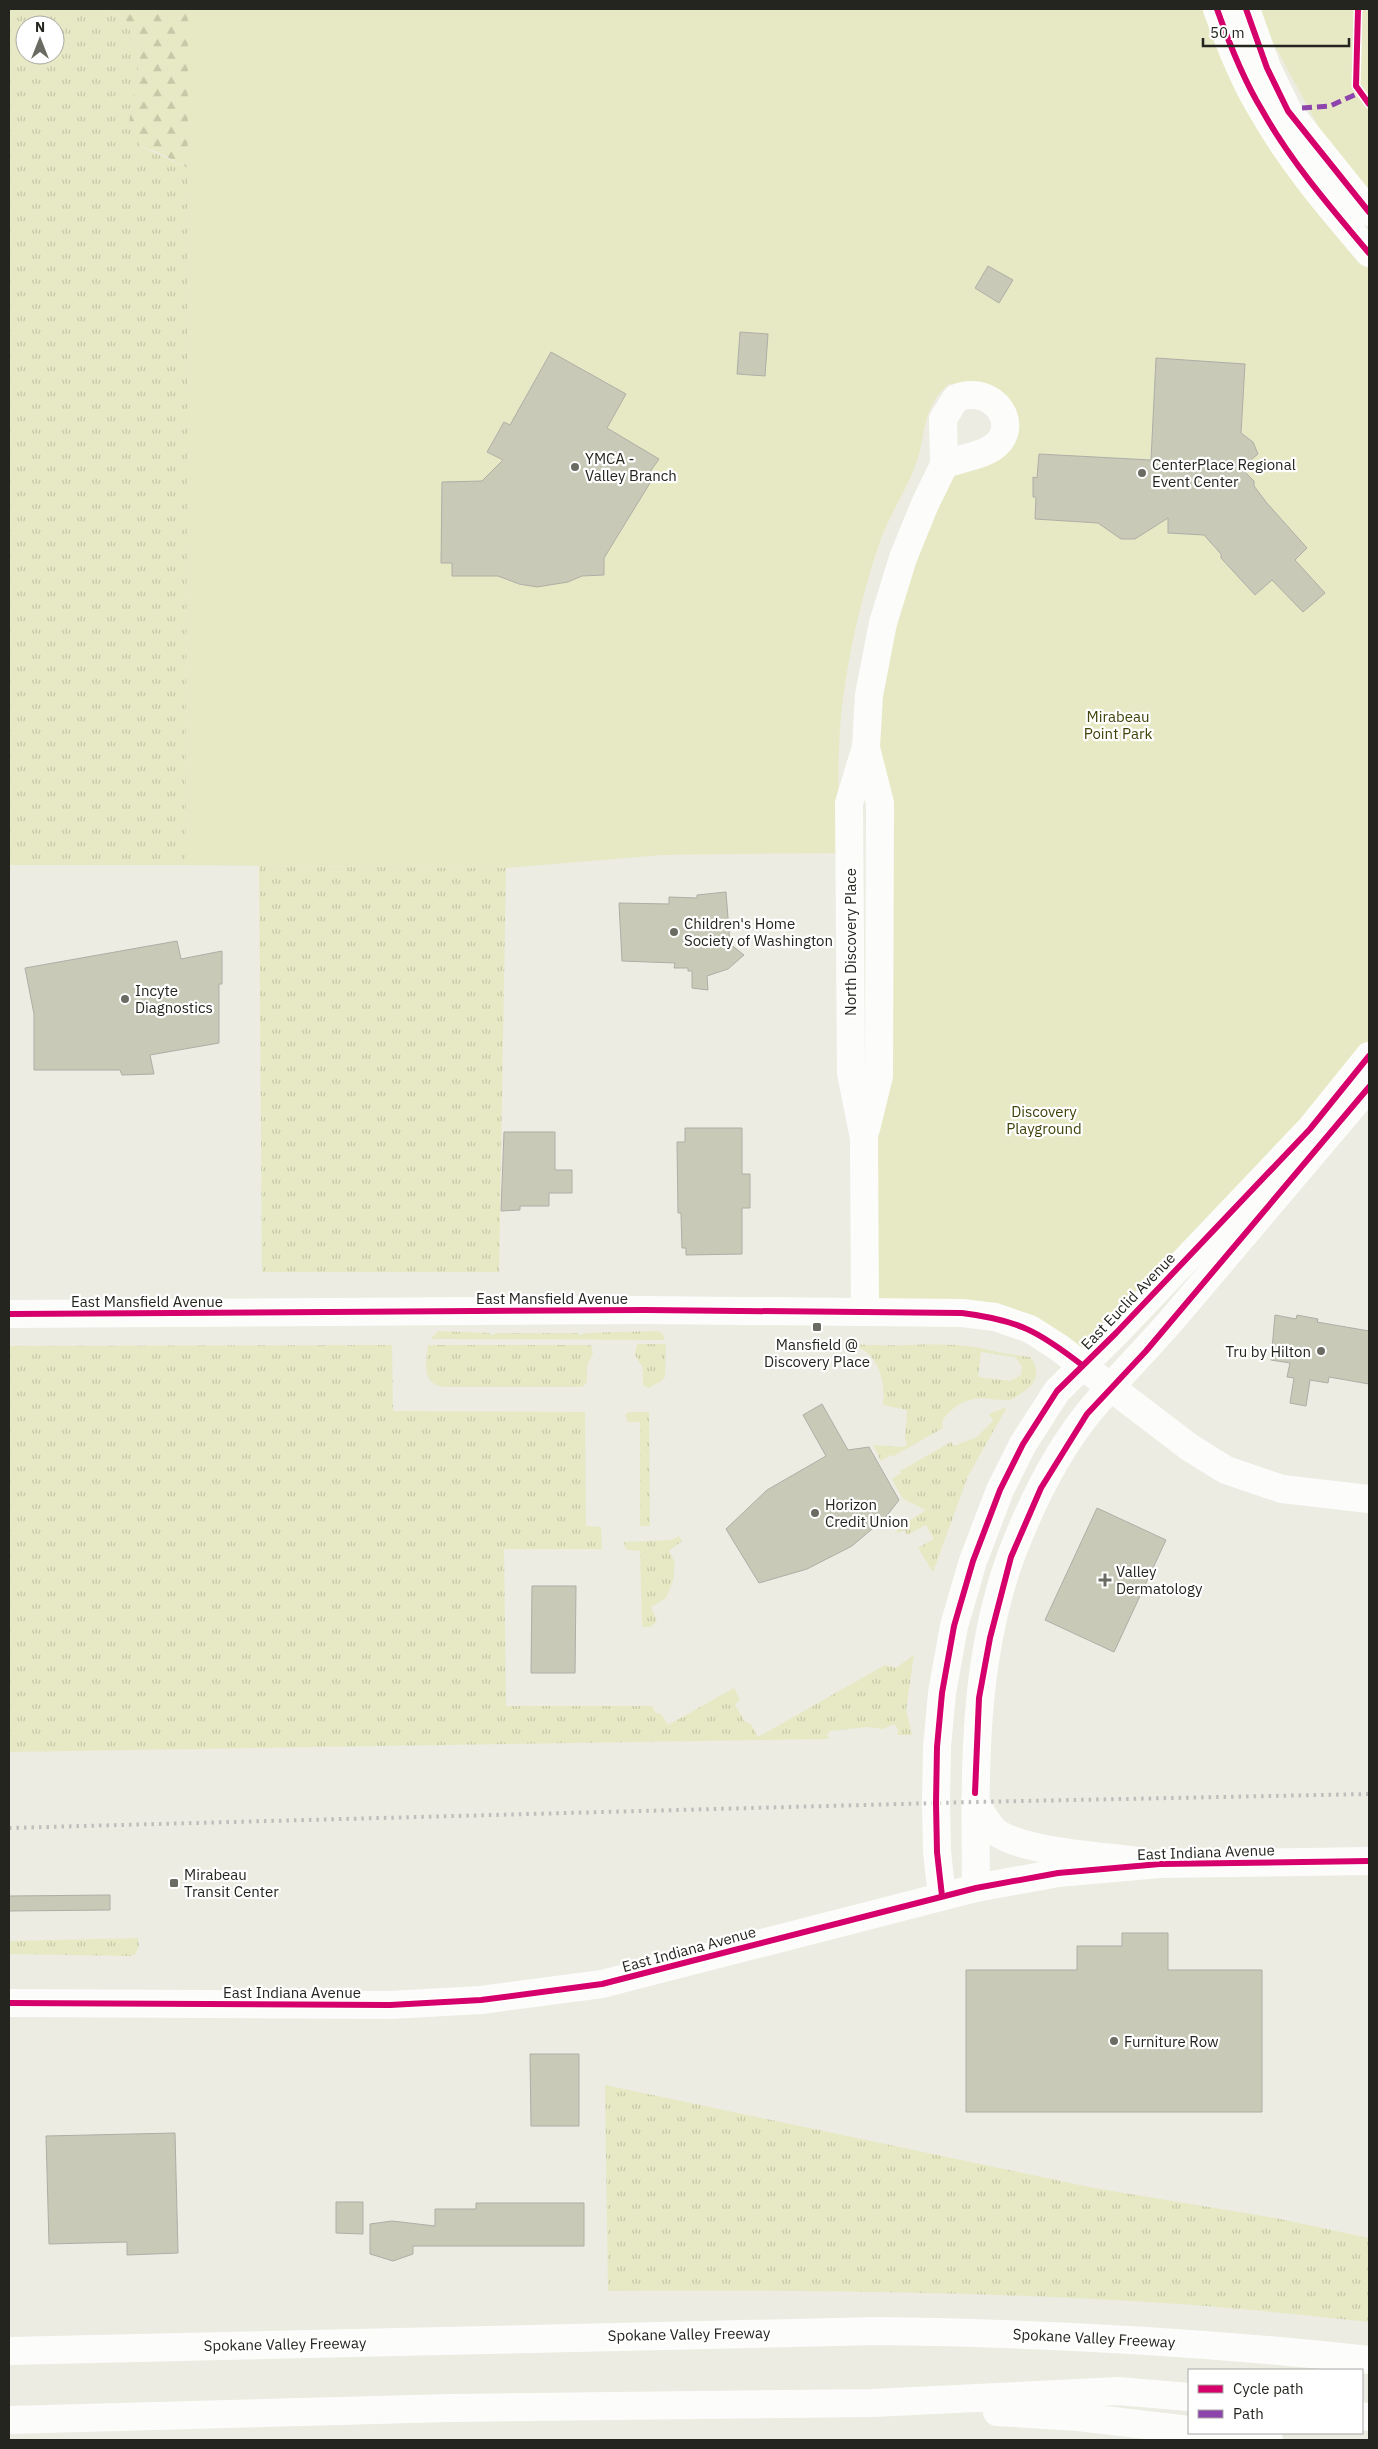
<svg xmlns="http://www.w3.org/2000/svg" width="1378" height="2449" font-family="'IBM Plex Sans',sans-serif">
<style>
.grass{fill:url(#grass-tufts);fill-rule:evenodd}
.forest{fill:url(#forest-firs)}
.park{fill:#e7e9c4}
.building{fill:#c9c9b7;stroke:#aeaea7}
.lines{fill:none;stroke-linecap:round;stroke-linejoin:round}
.minor{stroke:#fcfcfb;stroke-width:28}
.major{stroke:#fcfcfb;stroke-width:28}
.highway{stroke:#fcfcfb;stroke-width:28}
.rail{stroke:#bebfbc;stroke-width:4;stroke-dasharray:2.5 5;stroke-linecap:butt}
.quiet{stroke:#8e44ad;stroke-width:5;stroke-dasharray:10 5;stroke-linecap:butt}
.cycleway-casing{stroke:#fff;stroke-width:9}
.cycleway{stroke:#d6006c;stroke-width:6}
.poi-dot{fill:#6a6b63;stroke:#fff;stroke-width:2}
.labels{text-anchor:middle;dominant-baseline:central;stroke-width:4.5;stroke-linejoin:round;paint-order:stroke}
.poi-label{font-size:15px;fill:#24251e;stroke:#fff;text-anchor:start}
.park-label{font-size:15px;fill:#424309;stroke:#fff}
.street-label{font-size:15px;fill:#24251e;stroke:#fff}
</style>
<defs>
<pattern id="grass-tufts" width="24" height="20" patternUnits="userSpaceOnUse" patternTransform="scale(1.25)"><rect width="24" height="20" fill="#e7e9c4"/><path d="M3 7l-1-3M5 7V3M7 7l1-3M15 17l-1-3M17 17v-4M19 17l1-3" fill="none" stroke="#c6c8a8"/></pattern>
<pattern id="forest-firs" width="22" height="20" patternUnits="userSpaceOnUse" patternTransform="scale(1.25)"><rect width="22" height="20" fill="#e7e9c4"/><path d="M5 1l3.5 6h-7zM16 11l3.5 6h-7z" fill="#c6c8a8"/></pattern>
</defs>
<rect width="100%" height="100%" fill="#ecece2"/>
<g class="grass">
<path d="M9 9H107L127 21 140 56 136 90 140 146 188 168 186 865H9ZM25 25H55V55H25Z"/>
<path d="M259 866 506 868 499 1272H262Z"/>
<path d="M439 1331 489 1333 491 1335 497 1333H577L580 1335 586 1333 658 1331 663 1334 665 1340 430 1339Z"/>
<path d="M637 1344H666L665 1377 660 1382 648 1388 643 1385V1368L635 1355Z"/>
<path d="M852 1344C887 1347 922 1343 957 1345 983 1347 1005 1355 1030 1357 1043 1373 1034 1386 1019 1395 1015 1398 1010 1401 1005 1400 993 1400 982 1396 970 1400 958 1403 949 1411 942 1421L943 1428 892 1457 890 1455 881 1461 873 1445 904 1447 907 1444 905 1438 907 1410 883 1405C885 1387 882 1364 866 1352 863 1349 856 1347 852 1344ZM981 1352 1015 1357 1022 1366 1021 1375 1010 1381 978 1377Z"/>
<path d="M392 1345 393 1411 585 1412 586 1526 601 1527 602 1549H504L506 1706H652L656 1713 661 1714 668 1725 734 1688 740 1700 735 1705 745 1722 751 1724 758 1737 885 1665 896 1668 914 1655 906 1710 912 1735H897L898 1729 894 1724 883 1729 867 1727 830 1731 827 1734 829 1739 9 1752V1346Z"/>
<path d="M428 1345H591L593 1353 587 1366V1382L582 1387H444C421 1384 426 1363 428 1345Z"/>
<path d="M1007 1407 968 1476 933 1572 918 1548 934 1539 926 1525 907 1535 904 1530 898 1533 896 1529 926 1510 903 1499 892 1479 901 1473 900 1471 951 1442 954 1446 977 1437 993 1421 989 1414Z"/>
<path d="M629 1412H649L650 1526H640V1422H628L625 1415Z"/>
<path d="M679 1536 682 1541 669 1551 675 1563 673 1581 666 1598 651 1607 657 1621 651 1627H642L640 1551 626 1550 624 1542 671 1540Z"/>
<path d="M138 1938 139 1946 135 1954 131 1956 9 1954V1941Z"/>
<path d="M605 2085 1094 2188 1275 2218 1369 2238V2322C1301 2315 1232 2307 1163 2303 978 2291 793 2290 608 2291Z"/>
</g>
<path class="forest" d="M107 9H188V168L157 152 140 146 129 123 140 56 127 21Z"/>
<g class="park">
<path d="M188 9H1217L1369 253V1056L1082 1365 1030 1329 865 1312 875 660 958 459 1004 420 956 398 950 383C922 406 927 430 917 461 908 487 892 511 882 536 861 594 845 667 840 728 837 769 839 812 839 853L662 855 506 868 186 865Z"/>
<path d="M1255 9H1369V212L1332 152Z"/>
</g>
<g class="building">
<path d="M988 266 1013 280 999 303 975 288Z"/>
<path d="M740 332 768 334 765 376 737 374Z"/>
<path d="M551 352 626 394 607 428 659 459 645 479 650 483 604 558V575L582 576 568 582 537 587 519 584 498 576H452V563H441L442 482 482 481 503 460 487 452 504 422 510 425Z"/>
<path d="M1156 358 1245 364 1241 433 1253 442 1258 454 1241 468 1254 481V486L1266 502 1307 548 1295 560 1325 593 1303 612 1272 580 1255 595 1221 558V554L1204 535 1168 533V518L1135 539H1121L1098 523 1035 519 1036 497H1033V477L1037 478 1039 454 1151 460Z"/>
<path d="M726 892 730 944 744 955 728 969 707 976 708 990 692 988V971H688V968H674L675 963 622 961 619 903 669 904V897L697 898V895Z"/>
<path d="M177 941 181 959 222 951V984H219V1043L150 1055 154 1074 122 1075 120 1070H34V1014L25 968Z"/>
<path d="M685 1128H742V1174H750V1208H742V1254L686 1255V1248H682L681 1213H678L677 1142H685Z"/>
<path d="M504 1132H555V1170H572V1193H549V1206H520V1210L501 1211Z"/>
<path d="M1275 1315 1296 1319 1297 1315 1318 1319 1317 1322 1369 1331V1384L1329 1377 1328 1383 1310 1380 1306 1406 1290 1403 1294 1378 1287 1377 1290 1363 1271 1360Z"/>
<path d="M822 1404 848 1450 869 1447 899 1500 885 1518 852 1546 807 1569 759 1583 726 1529 767 1490 826 1456 803 1415Z"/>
<path d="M1097 1508 1166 1540 1114 1652 1045 1620Z"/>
<path d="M532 1586H576L575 1673H531Z"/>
<path d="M110 1895V1910L9 1911V1896Z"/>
<path d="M1122 1933H1168V1970H1262V2112H966V1970H1077V1946H1122Z"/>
<path d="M530 2054H579V2126H531Z"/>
<path d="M175 2133 178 2253 127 2255V2242L49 2244 46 2136Z"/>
<path d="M336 2202H363V2234L336 2233Z"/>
<path d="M476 2203H584V2246H413V2254L393 2261 370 2254V2224L392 2221 435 2226V2209H476Z"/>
</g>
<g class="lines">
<g class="minor">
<path d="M1217 9C1229 43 1243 79 1262 110 1291 162 1331 208 1369 253"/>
<path d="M1246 9 1267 68 1288 111 1369 212"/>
<path d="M866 748 880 803 879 1076 866 1129"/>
<path d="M865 1312 864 1138 851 1073 849 803 866 747 869 695 883 623 903 558 925 504 944 465 943 419 956 398C995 383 1023 428 992 448 979 457 959 458 944 465"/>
<path d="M9 1314 645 1310 962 1313 995 1317 1030 1329 1058 1347 1189 1447 1226 1470 1282 1489 1369 1499"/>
<path d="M975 1802C981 1811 986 1823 995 1831 1020 1852 1104 1856 1138 1861"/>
<path d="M976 1888C975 1776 972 1663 1011 1556 1030 1506 1055 1454 1089 1412 1116 1379 1148 1348 1176 1315 1240 1239 1304 1163 1369 1087"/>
<path d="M942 1896 937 1852 936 1803 937 1747 942 1693 954 1626 973 1561 1000 1490 1023 1444 1057 1391 1116 1333 1310 1129 1369 1056"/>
</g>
<path class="major" d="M9 2003 390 2005 481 2000 602 1984 976 1888 1058 1873 1160 1864 1369 1861"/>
<g class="highway">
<path d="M9 2351 878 2331C1042 2333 1206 2342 1369 2360"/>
<path d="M997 2412 1078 2417 1189 2430"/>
<path d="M1362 2416 1369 2417"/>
<path d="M9 2420 451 2408 873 2403 1118 2391 1189 2397"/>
<path d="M1210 2433 1269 2440"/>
</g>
<path class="rail" d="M9 1828 975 1802 1369 1794"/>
<path class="quiet" d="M1302 108 1330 106 1361 92"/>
<defs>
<g id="cycleway">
<path d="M1217 9C1229 43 1243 79 1262 110 1291 162 1331 208 1369 253"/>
<path d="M1246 9 1267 68 1288 111 1369 212"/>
<path d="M1358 9 1356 86 1369 104"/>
<path d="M9 1314 645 1310 962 1313C1018 1320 1038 1331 1082 1365"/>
<path d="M975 1793 979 1698 990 1638 1011 1557 1041 1488 1087 1414 1146 1351 1369 1087"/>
<path d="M942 1896 937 1852 936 1803 937 1747 942 1693 954 1626 973 1561 1000 1490 1023 1444 1057 1391 1116 1333 1310 1129 1369 1056"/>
<path d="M9 2003 390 2005 481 2000 602 1984 976 1888 1058 1873 1160 1864 1369 1861"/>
</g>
</defs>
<use href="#cycleway" class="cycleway-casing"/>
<use href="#cycleway" class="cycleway"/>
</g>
<g class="poi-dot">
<circle cx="575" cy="467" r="5"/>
<circle cx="1142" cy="473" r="5"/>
<circle cx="674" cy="932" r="5"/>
<circle cx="125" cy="999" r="5"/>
<rect x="812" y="1322" width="10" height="10" rx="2.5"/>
<circle cx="1321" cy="1351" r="5"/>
<circle cx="815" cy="1513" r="5"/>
<path d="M1102.5 1572.5h5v5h5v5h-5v5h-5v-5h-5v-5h5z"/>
<rect x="169" y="1878" width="10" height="10" rx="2.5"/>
<circle cx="1114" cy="2041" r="5"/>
</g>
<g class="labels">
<g class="poi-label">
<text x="585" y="458">YMCA -<tspan x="585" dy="17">Valley Branch</tspan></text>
<text x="1152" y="464">CenterPlace Regional<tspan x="1152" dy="17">Event Center</tspan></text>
<text x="684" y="923">Children's Home<tspan x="684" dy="17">Society of Washington</tspan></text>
<text x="135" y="990">Incyte<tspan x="135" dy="17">Diagnostics</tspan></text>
<text x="817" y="1344" text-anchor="middle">Mansfield @<tspan x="817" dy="17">Discovery Place</tspan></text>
<text x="1311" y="1351" text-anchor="end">Tru by Hilton</text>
<text x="825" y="1504">Horizon<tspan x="825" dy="17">Credit Union</tspan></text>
<text x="1116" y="1571">Valley<tspan x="1116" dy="17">Dermatology</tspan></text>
<text x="184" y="1874">Mirabeau<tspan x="184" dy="17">Transit Center</tspan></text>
<text x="1124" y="2041">Furniture Row</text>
</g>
<g class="park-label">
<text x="1118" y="716">Mirabeau<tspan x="1118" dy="17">Point Park</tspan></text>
<text x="1044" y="1111">Discovery<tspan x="1044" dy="17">Playground</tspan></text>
</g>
<g class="street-label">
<text transform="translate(850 942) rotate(-90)">North Discovery Place</text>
<text x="552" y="1298">East Mansfield Avenue</text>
<text x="147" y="1301">East Mansfield Avenue</text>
<text transform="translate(1128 1301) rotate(-46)">East Euclid Avenue</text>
<text transform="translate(1206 1852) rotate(-2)">East Indiana Avenue</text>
<text transform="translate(689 1949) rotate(-15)">East Indiana Avenue</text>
<text x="292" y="1992">East Indiana Avenue</text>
<text transform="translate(689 2334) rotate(-1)">Spokane Valley Freeway</text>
<text transform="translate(1094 2338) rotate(3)">Spokane Valley Freeway</text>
<text transform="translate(285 2344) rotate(-1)">Spokane Valley Freeway</text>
</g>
</g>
<rect width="1378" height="2449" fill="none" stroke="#24251e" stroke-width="20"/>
<rect x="1188" y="2369" width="175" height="65" fill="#ffffff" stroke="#a7a8a5"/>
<rect x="1198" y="2385" width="25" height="8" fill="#d6006c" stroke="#a7a8a5"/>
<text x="1233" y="2394" font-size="15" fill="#24251e">Cycle path</text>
<rect x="1198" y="2410" width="25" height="8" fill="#8e44ad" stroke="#a7a8a5"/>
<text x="1233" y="2419" font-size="15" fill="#24251e">Path</text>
<g transform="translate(40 40)"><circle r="24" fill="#ffffff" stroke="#a7a8a5"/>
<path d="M0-4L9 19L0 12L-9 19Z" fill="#6a6b63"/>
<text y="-8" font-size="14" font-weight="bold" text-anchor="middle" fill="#24251e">N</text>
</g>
<path d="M1203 38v8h146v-8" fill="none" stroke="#24251e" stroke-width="2.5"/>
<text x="1210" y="38" font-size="15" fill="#24251e" stroke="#ffffff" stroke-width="4" paint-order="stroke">50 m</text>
</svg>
